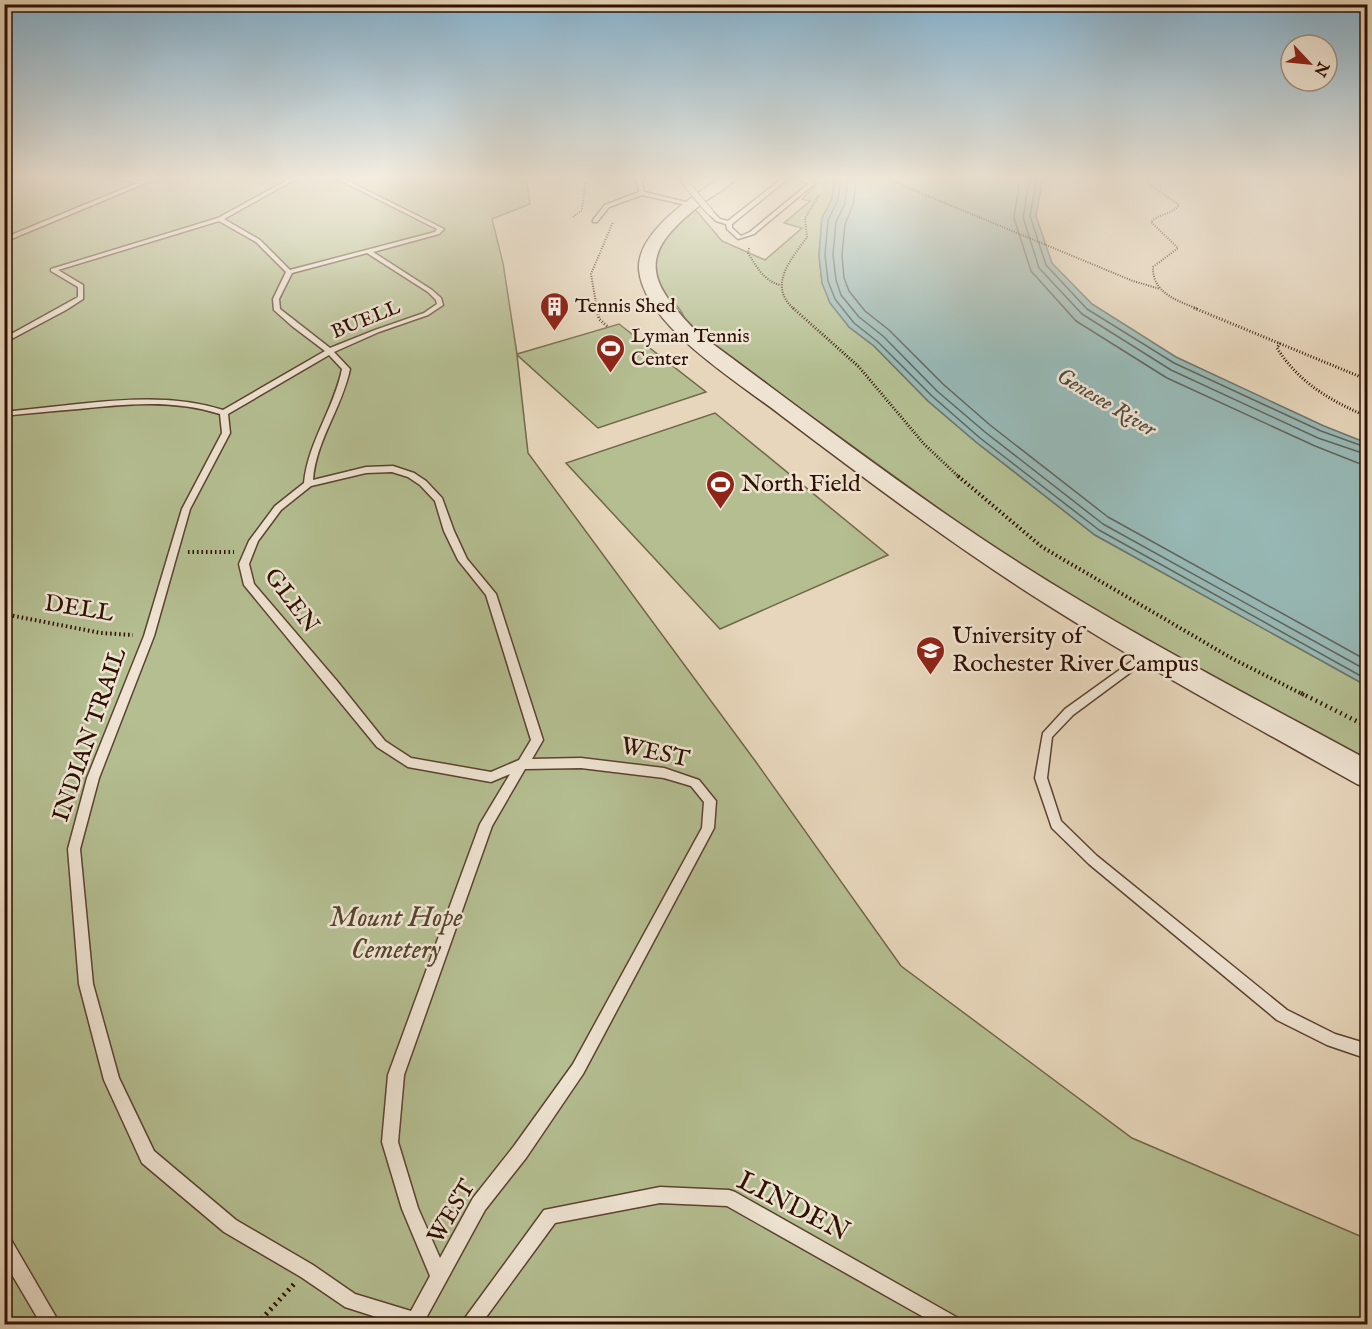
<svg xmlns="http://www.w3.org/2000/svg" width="1372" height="1329" font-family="'IM FELL English',serif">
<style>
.green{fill:#b4be91;stroke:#716749;stroke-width:1.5}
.water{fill:#97b8b5;stroke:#6d756d;stroke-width:1.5}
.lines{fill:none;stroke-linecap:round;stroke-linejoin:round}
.shore{stroke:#62645b;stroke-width:1.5}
.service-casing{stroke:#5c4230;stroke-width:3}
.tertiary-casing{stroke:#5c4230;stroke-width:3}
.path-far4{stroke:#2e1001;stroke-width:2;stroke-dasharray:1 1.5;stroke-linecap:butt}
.path-far3{stroke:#2e1001;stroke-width:3;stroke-dasharray:1 2;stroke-linecap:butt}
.path-far2{stroke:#2e1001;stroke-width:4;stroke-dasharray:1.5 3;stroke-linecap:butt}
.path-far1{stroke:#2e1001;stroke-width:4.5;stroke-dasharray:1.5 4;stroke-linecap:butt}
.path{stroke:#2e1001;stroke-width:5;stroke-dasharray:2 4.5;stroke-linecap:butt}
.service{fill:#efe4d3;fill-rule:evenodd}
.tertiary{fill:#efe4d3;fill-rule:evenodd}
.service-bridge-casing{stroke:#5c4230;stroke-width:8;stroke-linecap:butt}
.service-bridge{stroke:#efe4d3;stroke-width:6}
.labels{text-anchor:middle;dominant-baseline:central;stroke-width:5;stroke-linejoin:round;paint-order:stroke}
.far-poi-label{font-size:20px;fill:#2e1001;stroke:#efe4d3;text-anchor:start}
.far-street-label{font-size:20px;fill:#2e1001;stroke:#efe4d3}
.far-water-label{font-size:22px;font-style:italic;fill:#534b40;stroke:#efe4d3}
.poi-label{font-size:24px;fill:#2e1001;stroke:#efe4d3;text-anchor:start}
.street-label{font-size:24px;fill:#2e1001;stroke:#efe4d3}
.near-park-label{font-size:28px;font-style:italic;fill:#56442c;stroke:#efe4d3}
.near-street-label{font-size:28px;fill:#2e1001;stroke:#efe4d3}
</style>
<rect width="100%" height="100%" fill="#e7d6bb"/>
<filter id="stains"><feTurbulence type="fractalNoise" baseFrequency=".00333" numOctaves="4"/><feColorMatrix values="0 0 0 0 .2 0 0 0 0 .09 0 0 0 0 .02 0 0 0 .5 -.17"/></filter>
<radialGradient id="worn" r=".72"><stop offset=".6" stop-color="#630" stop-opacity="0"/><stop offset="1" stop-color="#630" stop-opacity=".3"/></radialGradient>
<g class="green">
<path d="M5 177H526L530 204 492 219 503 263 517 354 619 324 706 392 598 428 517 355 528 453 756 762 901 966 1132 1138 1367 1239V1324H5Z"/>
<path d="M808 177H835L832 199 822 218 819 255 822 283 849 327 874 346 928 401 976 442 1095 535 1367 686V762L1079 601 1007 558 688 327C685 319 683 312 677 306 672 302 666 299 663 294 641 257 669 231 694 208L722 241 765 260 802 228 784 223 810 201 802 199 818 184 814 178Z"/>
<path d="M715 413 888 555 720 629 566 463Z"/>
</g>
<path class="water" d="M835 177H1043L1036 216 1052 263 1092 304 1176 357 1324 426 1367 443V686L1095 535 976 442 928 401 874 346 849 327 830 303 822 283 819 255 822 218 832 199Z"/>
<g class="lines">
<g class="shore">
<path d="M841 177 838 200 828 220 825 255 828 281 835 299 854 323 878 342 932 396 980 438 1099 530 1368 680"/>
<path d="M848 177 845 203 836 222 833 255 836 280 841 295 859 317 883 336 937 391 985 432 1103 524 1368 671"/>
<path d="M857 177 853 205 845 224 842 255 844 278 849 291 865 311 889 330 943 384 990 425 1108 517 1368 661"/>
<path d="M1020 177 1014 218 1031 271 1076 321 1167 378 1315 446 1358 463 1368 464"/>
<path d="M1030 177 1023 217 1039 268 1082 314 1171 370 1318 438 1368 455"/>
<path d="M1037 177 1030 216 1046 265 1087 309 1174 363 1321 431 1368 448"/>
</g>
<defs>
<g id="service">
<path d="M114 177C123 177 131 180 140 181 146 181 153 177 160 177L4 242V238L137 183Z"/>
<path d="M293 177H299L224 219 260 240 290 270 435 232 437 229 334 177H340L444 229 439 234 373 252 432 290 441 298 443 305 428 315 379 332 334 352 350 369C342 408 316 440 313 480L366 467 393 466 414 473 426 481 442 498 454 531 467 559 496 594 543 740 532 759 581 758 664 768 699 780 716 801 714 828 583 1074 526 1158 485 1210 425 1320 427 1324H398L345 1307 301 1277 224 1232 142 1163 104 1080 79 984 68 849 87 778 144 636 182 509 222 433 220 414C173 399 126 404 78 409 54 411 29 413 4 416V412C29 409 53 407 78 404 127 399 175 395 223 410L325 351 292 326 274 310 273 299 286 272 256 242 219 221 58 270 83 285V299L66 310 4 343V338L78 297V287L51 271V269L218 218ZM367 253 428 292 436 300 437 304 424 313 375 330 330 348 280 309 279 299 292 273ZM329 355 342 369C334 409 308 442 304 483L275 506 249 541 239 564 244 585 377 747 408 767 491 782 510 774 480 824 388 1075 382 1142 402 1209 430 1276 411 1311 355 1294 313 1265 236 1220 154 1151 119 1078 93 984 80 849 99 778 154 636 190 509 230 433 228 414ZM392 472 408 477 420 485 435 501 444 531 458 560 486 595 531 740 519 760 491 772 411 758 385 741 337 681 254 584 249 564 258 541 281 510 311 486 366 473ZM581 768 664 778 691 786 704 802 702 828 573 1064 514 1146 473 1198 440 1258 418 1208 398 1142 404 1075 492 826 525 769Z"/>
<path d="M636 177H641L644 192 694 204 691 206 642 195 609 207 597 222H593V220L605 205 639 192Z"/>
<path d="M679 177H683L690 187H686Z"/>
<path d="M784 177H790L732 224V228L741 236 750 232 808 184 794 177 809 179 814 184 754 234 738 239 727 229 726 224 716 221 707 212 712 211 720 219 728 221Z"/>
<path d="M1150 648 1154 649 1155 652 1154 655 1073 715 1052 737 1047 778 1061 821 1097 856 1287 1010 1335 1034 1368 1044V1059L1327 1045 1277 1020 1089 864 1052 828 1035 778 1043 733 1065 709Z"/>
<path d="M660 1187 729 1190 735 1192 958 1318 961 1324H936L727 1206 660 1203 555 1223 481 1324H462L465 1318 544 1210Z"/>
<path d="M4 1236 10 1238 60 1324H41L4 1261Z"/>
</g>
<path id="tertiary" d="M722 177H738C729 187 715 194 704 202 639 252 642 277 698 333 804 411 908 492 1019 563 1132 635 1250 696 1368 760V788L1357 784C1252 725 1147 668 1046 604 954 546 868 481 782 416 740 383 643 325 639 269 637 231 695 195 722 177Z"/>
</defs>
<use href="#service" class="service-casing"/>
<use href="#tertiary" class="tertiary-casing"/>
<g class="path-far4">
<path d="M882 177 1133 281 1160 289"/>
<path d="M1139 177 1179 205C1172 215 1159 213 1151 222L1178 248 1153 267C1152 293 1178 301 1198 309"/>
<path d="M824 186 826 177"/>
<path d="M573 217 582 210 586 177"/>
<path d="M749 248 748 253C756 266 764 281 780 285"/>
<path d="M597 309 591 274 613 222"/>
<path d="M794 309C767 285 791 260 807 237L805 218 819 195"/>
</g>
<g class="path-far3">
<path d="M597 308 599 319 608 327"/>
<path d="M793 308 859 367 924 444 960 478"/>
<path d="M1194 308 1368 380"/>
<path d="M1280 343 1277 348C1299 383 1331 401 1368 417"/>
</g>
<g class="path-far2">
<path d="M958 476 1042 547 1233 659 1304 695"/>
<path d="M188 552H234"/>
<path d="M4 614 101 633 133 635"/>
</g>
<path class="path-far1" d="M1301 693 1368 727"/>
<path class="path" d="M257 1324 295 1283"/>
<use href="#service" class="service"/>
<use href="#tertiary" class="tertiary"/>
<defs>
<path id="service-bridge" d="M688 186 710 212"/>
</defs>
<use href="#service-bridge" class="service-bridge-casing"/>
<use href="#service-bridge" class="service-bridge"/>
</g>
<linearGradient id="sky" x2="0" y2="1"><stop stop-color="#87b6d4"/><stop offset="0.49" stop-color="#f4ede0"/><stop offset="1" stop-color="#f4ede0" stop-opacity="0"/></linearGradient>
<rect width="1372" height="363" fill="url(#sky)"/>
<defs>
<symbol id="building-pin" viewBox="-11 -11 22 30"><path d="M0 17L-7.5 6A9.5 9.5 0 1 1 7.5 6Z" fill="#8f2418" stroke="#efe4d3"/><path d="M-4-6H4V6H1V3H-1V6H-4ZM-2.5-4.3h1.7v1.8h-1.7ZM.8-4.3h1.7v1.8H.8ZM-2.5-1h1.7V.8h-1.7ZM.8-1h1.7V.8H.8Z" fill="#fff"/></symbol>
<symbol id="stadium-pin" viewBox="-11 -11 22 30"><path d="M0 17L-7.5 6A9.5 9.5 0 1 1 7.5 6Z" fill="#8f2418" stroke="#efe4d3"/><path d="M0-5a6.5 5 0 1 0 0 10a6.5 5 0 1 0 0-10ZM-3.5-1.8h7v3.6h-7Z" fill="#fff"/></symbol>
<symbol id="university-pin" viewBox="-11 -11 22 30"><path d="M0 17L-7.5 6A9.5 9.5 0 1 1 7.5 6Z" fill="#8f2418" stroke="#efe4d3"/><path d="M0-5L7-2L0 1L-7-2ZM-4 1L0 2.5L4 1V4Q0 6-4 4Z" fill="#fff"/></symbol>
</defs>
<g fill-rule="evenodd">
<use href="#building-pin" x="538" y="290" width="33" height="45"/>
<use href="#stadium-pin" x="594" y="332" width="33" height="45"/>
<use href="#stadium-pin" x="704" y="468" width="33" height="45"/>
<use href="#university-pin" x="914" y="634" width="33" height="45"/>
</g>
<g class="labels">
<g class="far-poi-label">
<text x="575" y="306">Tennis Shed</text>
<text x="631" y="336">Lyman Tennis<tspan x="631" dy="23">Center</tspan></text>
</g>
<g class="far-street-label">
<text transform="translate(366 320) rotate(-22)">BUELL</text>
</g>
<g class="far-water-label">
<text transform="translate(1106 403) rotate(31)">Genesee River</text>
</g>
<g class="poi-label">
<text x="741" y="484">North Field</text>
<text x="952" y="636">University of<tspan x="952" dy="28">Rochester River Campus</tspan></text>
</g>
<g class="street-label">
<text transform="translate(291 601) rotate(53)">GLEN</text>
<text transform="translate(79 609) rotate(9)">DELL</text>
<text transform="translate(90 735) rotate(-71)">INDIAN TRAIL</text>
<text transform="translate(655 753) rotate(12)">WEST</text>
<text transform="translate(452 1212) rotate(-59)">WEST</text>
</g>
<g class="near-park-label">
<text x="396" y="918">Mount Hope<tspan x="396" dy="32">Cemetery</tspan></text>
</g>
<g class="near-street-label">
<text transform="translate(793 1207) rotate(27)">LINDEN</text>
</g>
</g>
<rect width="1372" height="1329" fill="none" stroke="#e7d6bb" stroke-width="24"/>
<rect x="6" y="6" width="1360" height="1317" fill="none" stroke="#2e1001" stroke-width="3"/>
<rect x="12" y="12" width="1348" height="1305" fill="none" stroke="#2e1001" stroke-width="1.5"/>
<g transform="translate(1309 63) rotate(116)"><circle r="28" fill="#efe4d3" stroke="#a28f7f" stroke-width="1.5"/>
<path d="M0-4.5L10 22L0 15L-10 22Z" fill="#8f2418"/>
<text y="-9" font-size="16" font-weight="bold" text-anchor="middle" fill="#2e1001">N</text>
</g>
<rect width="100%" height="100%" filter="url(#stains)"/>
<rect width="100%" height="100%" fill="url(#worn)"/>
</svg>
